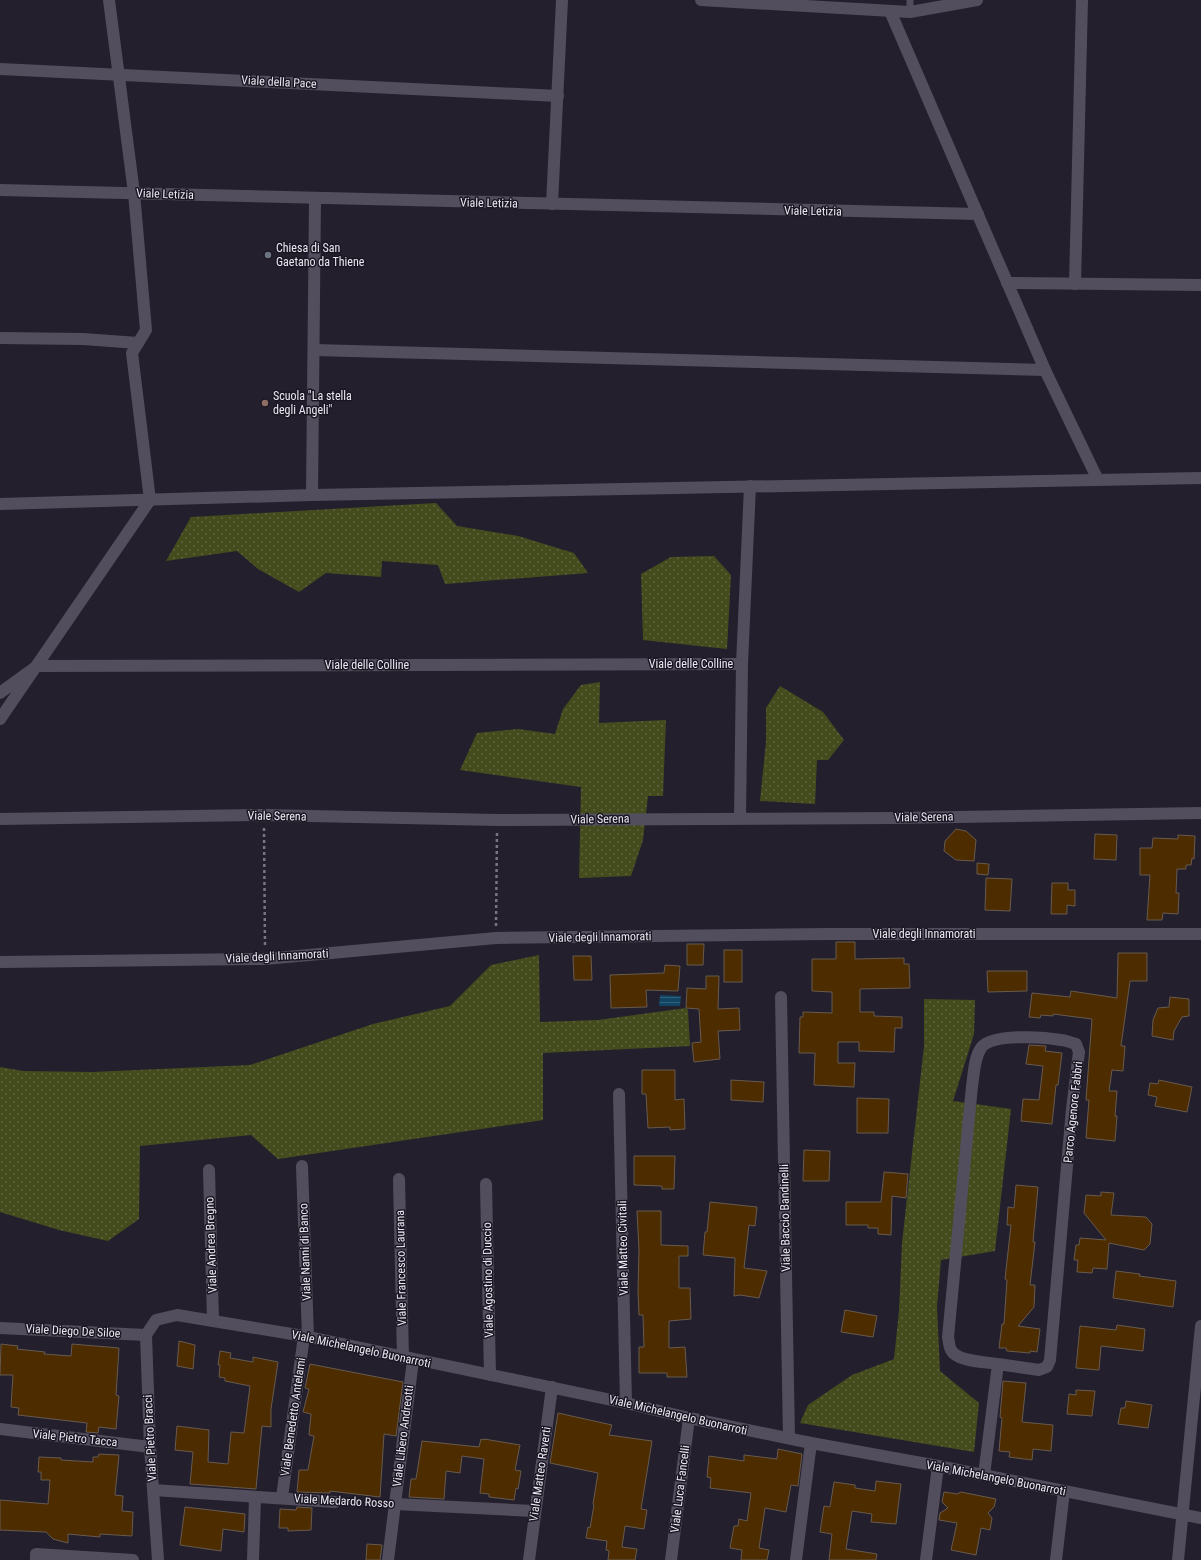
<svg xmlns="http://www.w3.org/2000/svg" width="1201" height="1560" font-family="'Roboto Condensed',sans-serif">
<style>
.green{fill:url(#green-dots)}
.water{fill:url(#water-rules)}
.building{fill:#4d2c00;stroke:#675a4e}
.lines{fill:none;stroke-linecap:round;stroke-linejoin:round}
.path{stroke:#797581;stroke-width:2.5;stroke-dasharray:3 3;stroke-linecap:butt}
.lane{stroke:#534e5d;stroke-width:7}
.street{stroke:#534e5d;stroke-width:12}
.worship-dot{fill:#6b7280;stroke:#1b1623;stroke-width:1.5}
.education-dot{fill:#8d6e63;stroke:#1b1623;stroke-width:1.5}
.labels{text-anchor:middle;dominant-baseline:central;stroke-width:3;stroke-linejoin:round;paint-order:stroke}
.street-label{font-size:12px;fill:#ebe8f1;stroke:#1b1623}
.poi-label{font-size:12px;fill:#ebe8f1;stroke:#1b1623;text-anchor:start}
</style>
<defs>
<pattern id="green-dots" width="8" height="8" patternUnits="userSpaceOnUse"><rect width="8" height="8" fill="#444c1d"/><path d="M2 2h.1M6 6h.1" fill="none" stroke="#5f663e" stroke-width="1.8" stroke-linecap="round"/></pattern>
<pattern id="water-rules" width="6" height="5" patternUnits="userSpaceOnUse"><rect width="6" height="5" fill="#104663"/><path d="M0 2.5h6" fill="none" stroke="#33617a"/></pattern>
</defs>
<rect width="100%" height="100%" fill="#241f2d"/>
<g class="green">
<path d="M436 503 457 526 518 536 574 553 588 573 445 584 438 565 382 561 381 577 326 573 299 592 258 569 237 551 166 561 191 517Z"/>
<path d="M714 556 731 575 727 649 643 640 641 574 671 557Z"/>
<path d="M600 682 599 723 666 720 663 796H648L643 840 631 876 579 878 581 787 460 770 477 733 518 729 555 734 563 709 581 685Z"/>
<path d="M780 686 823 712 844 740 828 760H817L815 804 760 801 766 742V708Z"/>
<path d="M539 955 540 1022 598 1020 686 1008 688 1010 690 1046 543 1053V1120L278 1159 251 1135 140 1146 139 1219 108 1241 59 1230 0 1212V1067L23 1071 92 1072 250 1065 373 1024 450 1006 491 965Z"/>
<path d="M924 999 975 1000 974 1034 953 1101 1011 1109 995 1251 941 1260 937 1307 940 1371 979 1403 974 1452 800 1423 808 1405 852 1375 894 1359 899 1311 902 1243 924 1046Z"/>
</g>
<path class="water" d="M660 995 681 996 680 1006H659Z"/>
<g class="building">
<path d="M956 829 966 831 976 840 974 861 956 860 944 851 945 841Z"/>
<path d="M1095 834 1117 835 1116 860 1094 859Z"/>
<path d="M1178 835 1195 836 1194 859 1192 858 1191 865H1186V869H1177L1176 893H1179L1178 914 1163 913 1162 920H1147L1150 875H1140V848H1152L1153 838 1178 839Z"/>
<path d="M977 863 989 864 988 875 977 874Z"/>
<path d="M986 878 1012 879 1010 911 985 910Z"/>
<path d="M1052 883H1068V890H1075V906L1067 905V914H1051Z"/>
<path d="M836 942H855V959L904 958V964H909L910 988 860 989V1012H874V1016L902 1017V1028H895L894 1052 859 1051V1042H838V1063H855L854 1087 814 1085 815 1053H799L800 1017H803V1012L832 1013V992L812 991V959H836Z"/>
<path d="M687 944H704L703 965H687Z"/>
<rect x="724" y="950" width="18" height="32"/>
<path d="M1118 953H1147V981H1130L1121 1046H1125L1123 1071 1112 1070 1109 1091H1117L1115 1116H1117L1115 1141 1086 1138 1089 1100H1086L1092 1019 1053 1014V1016L1041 1015 1040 1018 1029 1017 1032 993 1070 997 1071 991 1117 998Z"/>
<path d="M573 956H591L592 980H574Z"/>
<path d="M665 965 680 966 678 991 646 990 647 1007 611 1008 610 975 664 973Z"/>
<path d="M987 971H1027V991L988 992Z"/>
<path d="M706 976H719L718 1009 739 1008 740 1030 718 1031 720 1059 694 1062 692 1043 701 1042 699 1009 686 1008 687 988 706 989Z"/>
<path d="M1170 997 1189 999V1016L1182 1017 1174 1031 1173 1040 1152 1036 1153 1020 1158 1008 1169 1007Z"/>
<path d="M1029 1045 1046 1046 1045 1051 1062 1053 1058 1085H1056L1052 1124 1021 1121 1023 1099 1039 1100 1043 1066 1026 1064Z"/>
<path d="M642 1070H675V1100L684 1099 685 1129 670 1130V1127L648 1128 646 1094H642Z"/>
<path d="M731 1080 764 1082 763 1102 731 1100Z"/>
<path d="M1159 1080 1192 1087 1187 1112 1155 1106 1157 1097 1148 1095 1150 1083 1158 1084Z"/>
<path d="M857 1098 889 1099 888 1133H857Z"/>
<path d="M804 1150 830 1151 829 1181H803Z"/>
<path d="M634 1156H675L674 1189H662V1186L634 1185Z"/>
<path d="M884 1172 908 1174 906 1198 892 1196 891 1235 878 1234V1228H868V1225H846V1202H881Z"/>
<path d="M1016 1185 1038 1187 1033 1242H1035L1030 1285H1035L1034 1307 1018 1326 1040 1329 1037 1352 1030 1351V1353L1007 1351 1006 1348H999L1002 1324H1004L1007 1280 1005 1279 1011 1225H1007L1008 1207 1014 1208Z"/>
<path d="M1101 1192 1114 1193 1111 1215 1146 1217 1152 1224 1150 1244 1144 1250 1109 1243 1107 1269 1093 1268 1092 1273 1077 1272 1078 1260H1074L1076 1245H1079L1080 1238 1106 1240 1084 1213 1086 1195 1101 1196Z"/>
<path d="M710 1202 757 1207 755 1226 749 1225 744 1268 767 1271 759 1298 740 1295 734 1296 735 1258 703 1255 705 1232H707Z"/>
<path d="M637 1211H661V1245L688 1246V1256H679V1288H690L691 1319 669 1321V1348L685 1347 687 1377H667V1373H639V1347H644L643 1315H639L638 1291 639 1250Z"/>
<path d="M1116 1271 1140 1274 1139 1276 1176 1281 1173 1307 1113 1298Z"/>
<path d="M845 1310 877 1316 873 1337 841 1332Z"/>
<path d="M1117 1325 1145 1329 1143 1351 1101 1346 1099 1370 1076 1368 1080 1326 1116 1330Z"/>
<path d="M179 1341 195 1345 193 1369 177 1366Z"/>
<path d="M1 1344 18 1346 17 1349 45 1352 44 1354 71 1356 72 1344 119 1348 116 1395 119 1396 116 1429 99 1427 98 1433 86 1432 87 1423 18 1415 19 1408 11 1407 13 1375H0Z"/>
<path d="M220 1351 231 1353 230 1358 253 1362V1357L278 1362 271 1409V1427L262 1426 256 1489 190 1484 193 1452 175 1450 177 1426 209 1430 208 1462 228 1464 231 1432 244 1433 250 1386 225 1381V1378L219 1377 220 1365H218Z"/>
<path d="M310 1364 403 1382 396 1436 384 1434 380 1497 330 1491V1493L297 1492 299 1470H308L314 1436 309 1435 311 1414 303 1412 309 1389 305 1388Z"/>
<path d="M1003 1381 1026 1383 1022 1422 1053 1425 1051 1451 1033 1449 1032 1460 1009 1457 1010 1452 999 1451 1002 1418 1000 1417Z"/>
<path d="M1076 1390 1095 1391 1092 1416 1067 1414 1069 1394 1076 1395Z"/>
<path d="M1126 1401 1152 1405 1148 1428 1118 1424 1121 1408H1125Z"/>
<path d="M558 1413 612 1425 609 1435 652 1441 641 1509 647 1510 644 1529 625 1526 622 1547 637 1549 635 1560H608L609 1551 606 1550 607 1541 586 1538 588 1527 590 1528 594 1505 593 1504 598 1473 550 1463Z"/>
<path d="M481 1439 484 1440V1439L520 1445 515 1470 521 1471 518 1489 516 1488 514 1500 489 1497V1494L480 1493 484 1459 462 1456 460 1473 446 1471 444 1499 409 1497 411 1479H416L422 1441 479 1447Z"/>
<path d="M778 1449 802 1454 798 1486 791 1485 786 1512 765 1508 759 1548 769 1550 767 1560H741L742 1550 730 1548 734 1526H738L739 1519 747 1521 751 1493 710 1488 711 1478 707 1477 709 1456 744 1461V1455L777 1459Z"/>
<path d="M99 1454 119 1455 115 1495 123 1496 122 1511 133 1512 132 1536 100 1534V1537L68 1534V1543L53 1539 46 1532 0 1530V1500L48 1504 50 1480H41V1472H38L39 1457 61 1458V1460L93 1462V1457H98Z"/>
<path d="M876 1481 901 1484 896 1524 871 1522 872 1514 852 1511 846 1549 877 1554 876 1560H829L832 1534 820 1532 824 1506 830 1507 834 1482 855 1485V1488L875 1491Z"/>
<path d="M944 1492 957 1494 961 1492 996 1499 994 1507 988 1513 992 1518 990 1530 981 1528 976 1555 951 1550 957 1523 939 1520 940 1513 948 1508 942 1502Z"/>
<path d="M185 1507 245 1514 244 1532 223 1529 221 1551 180 1545Z"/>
<path d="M297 1507 312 1508 311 1530 288 1531V1528H279L280 1509 296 1510Z"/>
<path d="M367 1544 382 1545 380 1560H366Z"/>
</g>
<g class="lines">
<g class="path">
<path d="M264 828 265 947"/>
<path d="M496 926 497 831"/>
<path d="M346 1502 382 1503"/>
</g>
<path class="lane" d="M910 0V12"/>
<g class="street">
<path d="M701 0 910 12 977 0"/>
<path d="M0 69 558 96"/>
<path d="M0 190 978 214"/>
<path d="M552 204 562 0"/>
<path d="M1007 283 1201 285"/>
<path d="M1075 284 1082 0"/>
<path d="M0 338 83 339 138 343"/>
<path d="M314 350 1045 370 890 11"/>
<path d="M1045 370 1098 480"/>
<path d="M312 495 315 199"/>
<path d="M0 504 312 495 1201 478"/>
<path d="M0 693 37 666 742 664"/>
<path d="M0 719 150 500 132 353 146 330 134 193 109 0"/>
<path d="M740 818 742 664 750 486"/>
<path d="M0 819 264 815 497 820 895 818 1201 813"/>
<path d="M0 962 265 959 496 938 827 934H1201"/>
<path d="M781 997 789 1438"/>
<path d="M619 1094 626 1403"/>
<path d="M302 1166 308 1337"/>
<path d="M209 1170 213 1321"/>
<path d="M399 1179 403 1358"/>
<path d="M486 1184 490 1375"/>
<path d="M0 1328 146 1335"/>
<path d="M0 1429 150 1447"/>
<path d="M984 1475 998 1364C986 1362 957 1362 951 1350 949 1347 949 1341 948 1337L972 1086C974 1074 974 1058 981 1048 991 1033 1045 1037 1061 1040 1066 1040 1071 1043 1076 1044L1079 1052 1072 1109 1050 1360 1047 1367 1039 1370 998 1364"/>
<path d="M153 1490 335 1502"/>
<path d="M282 1497 304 1336"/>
<path d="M395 1504 534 1511"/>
<path d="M36 1560V1554L133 1560"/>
<path d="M158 1560 150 1447 146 1335 156 1320 177 1315 304 1336 626 1403 689 1418 811 1443 938 1466 1201 1518"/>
<path d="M253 1560 255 1497"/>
<path d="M388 1560 413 1360"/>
<path d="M529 1560 552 1387"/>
<path d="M671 1560 689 1418"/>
<path d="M796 1560 811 1443"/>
<path d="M926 1560 938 1466"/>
<path d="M1056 1560 1064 1491"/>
<path d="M1178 1560 1201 1326"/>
</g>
</g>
<circle class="worship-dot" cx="268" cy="255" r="4"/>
<circle class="education-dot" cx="265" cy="403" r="4"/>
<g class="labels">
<g class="street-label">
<text transform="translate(279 82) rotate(3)">Viale della Pace</text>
<text transform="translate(165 194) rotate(2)">Viale Letizia</text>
<text transform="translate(489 203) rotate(1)">Viale Letizia</text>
<text transform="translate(813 211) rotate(1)">Viale Letizia</text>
<text x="691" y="664">Viale delle Colline</text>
<text x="367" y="665">Viale delle Colline</text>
<text transform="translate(277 816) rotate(1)">Viale Serena</text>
<text transform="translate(924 817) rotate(-1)">Viale Serena</text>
<text transform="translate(600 819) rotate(-1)">Viale Serena</text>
<text x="924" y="934">Viale degli Innamorati</text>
<text transform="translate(600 937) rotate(-1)">Viale degli Innamorati</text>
<text transform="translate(277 956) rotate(-3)">Viale degli Innamorati</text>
<text transform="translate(1073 1112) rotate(-84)">Parco Agenore Fabbri</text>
<text transform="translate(785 1218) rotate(-91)">Viale Baccio Bandinelli</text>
<text transform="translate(211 1245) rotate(-92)">Viale Andrea Bregno</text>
<text transform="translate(623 1248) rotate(-91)">Viale Matteo Civitali</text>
<text transform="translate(305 1252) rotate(-92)">Viale Nanni di Banco</text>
<text transform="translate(401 1268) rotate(-91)">Viale Francesco Laurana</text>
<text transform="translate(488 1280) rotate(-91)">Viale Agostino di Duccio</text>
<text transform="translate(73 1331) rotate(3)">Viale Diego De Siloe</text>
<text transform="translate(361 1349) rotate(12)">Viale Michelangelo Buonarroti</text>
<text transform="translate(678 1415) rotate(13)">Viale Michelangelo Buonarroti</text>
<text transform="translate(293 1417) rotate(-82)">Viale Benedetto Antelami</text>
<text transform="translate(403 1436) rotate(-83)">Viale Libero Andreotti</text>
<text transform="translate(75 1438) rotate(6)">Viale Pietro Tacca</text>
<text transform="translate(150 1438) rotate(-93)">Viale Pietro Bracci</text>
<text transform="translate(540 1474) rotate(-82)">Viale Matteo Raverti</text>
<text transform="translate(996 1478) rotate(11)">Viale Michelangelo Buonarroti</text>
<text transform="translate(680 1489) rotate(-83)">Viale Luca Fancelli</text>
<text transform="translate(344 1501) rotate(3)">Viale Medardo Rosso</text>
</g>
<g class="poi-label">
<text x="276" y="248">Chiesa di San<tspan x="276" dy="14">Gaetano da Thiene</tspan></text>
<text x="273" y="396">Scuola "La stella<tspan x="273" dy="14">degli Angeli"</tspan></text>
</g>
</g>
</svg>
